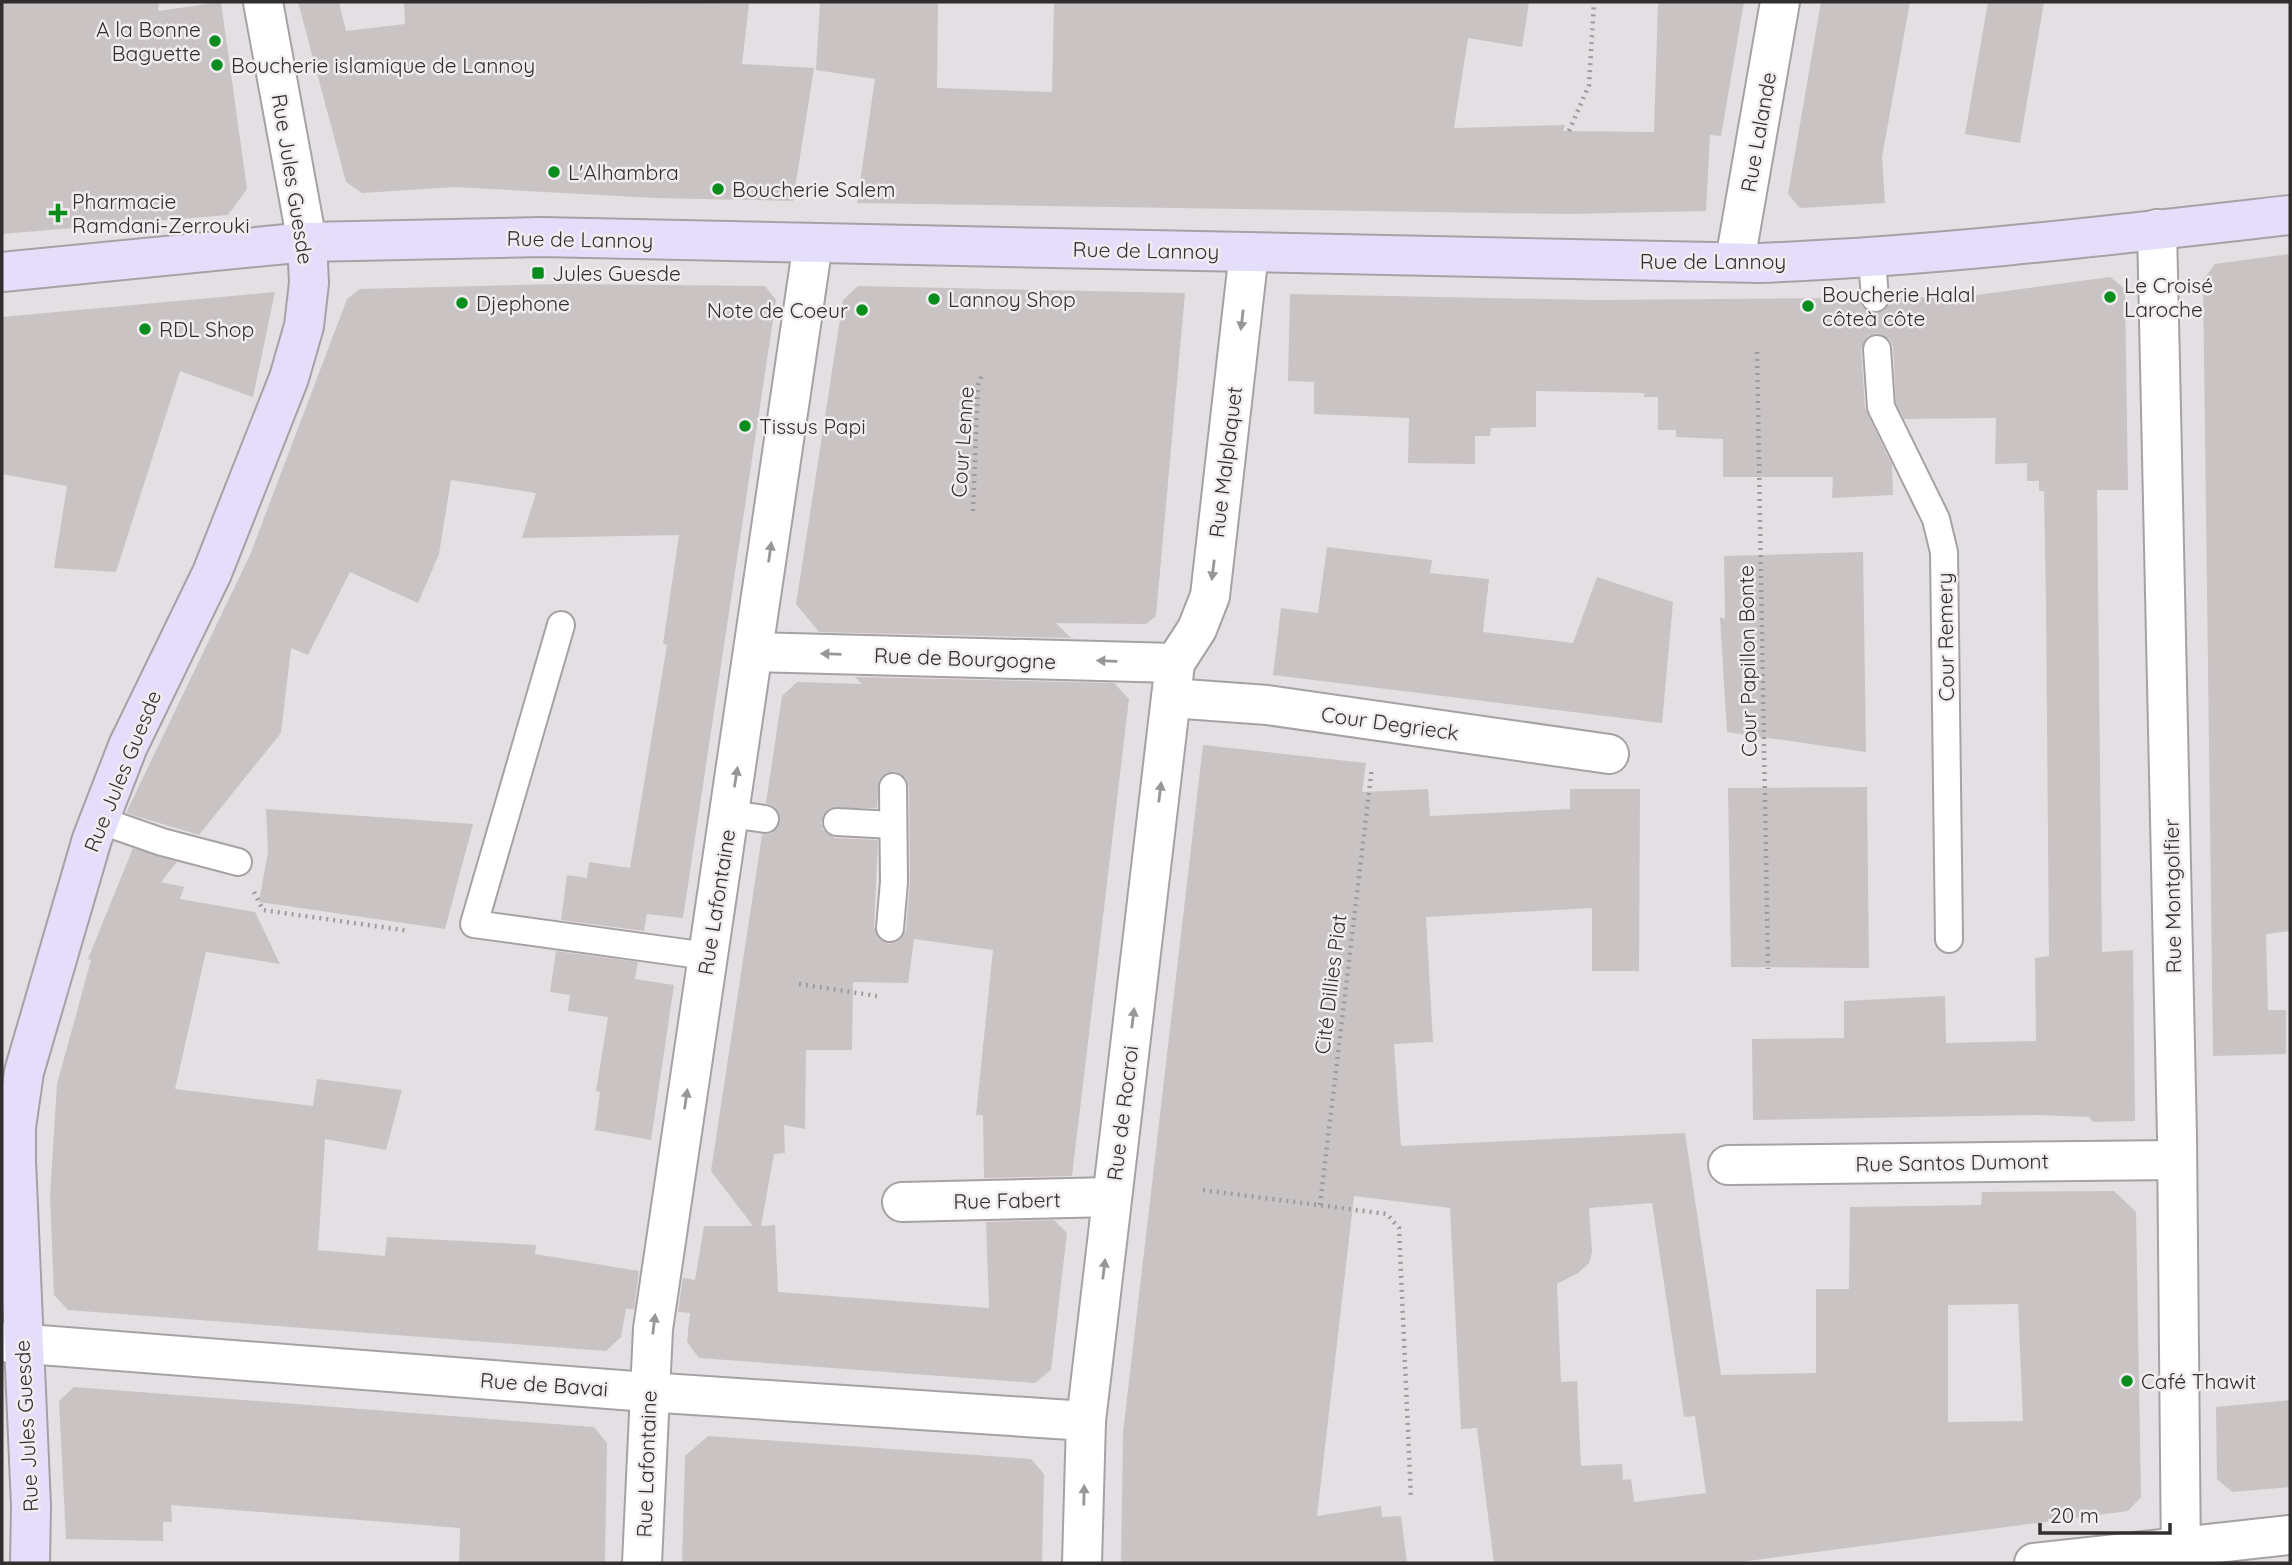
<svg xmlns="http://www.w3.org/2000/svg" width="2292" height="1565" font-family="Quicksand,sans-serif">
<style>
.building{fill:#cac3c4;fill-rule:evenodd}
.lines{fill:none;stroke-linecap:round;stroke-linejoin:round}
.lane-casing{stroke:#a6a1a5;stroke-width:30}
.street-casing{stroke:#a6a1a5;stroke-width:42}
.secondary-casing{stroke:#a6a1a5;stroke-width:42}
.path{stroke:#9e9a9d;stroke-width:4.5;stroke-dasharray:2 5;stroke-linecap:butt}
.lane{stroke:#fff;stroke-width:26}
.street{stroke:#fff;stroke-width:38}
.secondary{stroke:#e5defa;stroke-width:38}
.oneway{fill:#989697}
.poi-dot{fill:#098d1c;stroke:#f1ecf0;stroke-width:2.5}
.labels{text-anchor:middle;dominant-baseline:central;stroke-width:5;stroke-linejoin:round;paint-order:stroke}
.poi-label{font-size:21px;fill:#302e2f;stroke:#f1ecf0;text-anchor:start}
.street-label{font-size:21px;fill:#302e2f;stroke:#f1ecf0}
</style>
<rect width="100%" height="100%" fill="#e4dfe3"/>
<g class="building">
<path d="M2 2H159L158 11 221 2 247 189 228 215 2 234Z"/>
<path d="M298 2H339L346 31 405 24 404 2 749 4 742 64 814 68 793 201 655 198 455 187 362 193 346 182Z"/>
<path d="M820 2H938L937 88 1052 92 1054 2H1529L1522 47 1468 38 1454 128 1565 125 1563 131 1654 132 1658 2H1744L1721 136 1710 135 1706 211 1566 214 857 203 875 79 816 70Z"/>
<path d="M1821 2H1910L1882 157 1885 203 1800 208 1788 194Z"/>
<path d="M1988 2H2044L2020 143 1965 134Z"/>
<path d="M2290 254V931L2266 934 2268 1010H2286V1054L2213 1056 2203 280 2215 264Z"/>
<path d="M2110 277 2125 289 2128 490H2097L2102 952 2133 950 2135 1121 2093 1122 2089 1117 2038 1115 1753 1120 1752 1039 1844 1038V1001L1945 996 1946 1043 2036 1041 2035 958 2049 956 2046 603 2044 491H2039V481H2027V463L1995 464 1996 418 1904 419 1896 403 1893 347 1890 340 1877 333 1868 336 1861 349 1865 408 1892 465 1893 495 1832 498 1833 477H1723V439L1676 437V430H1658V397H1644V393L1536 391V427L1491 428 1490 436H1475V464L1408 463 1409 418 1314 414V382L1288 381 1290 294 1595 300 1859 298 1862 307 1876 314 1884 311 1891 298 1962 297Z"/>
<path d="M562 284 765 286 776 300 683 918 647 914 644 931 561 920 567 875 587 878 589 862 630 868 667 645 663 644 679 535 522 538 536 493 451 480 439 554 418 603 350 572 308 655 291 648 281 733 199 835 126 813 250 555 347 299 360 289Z"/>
<path d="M858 286 1185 293 1156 616 1146 624 1056 623 1071 638 819 632 796 604 843 300Z"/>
<path d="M275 292 253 397 180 371 116 572 54 568 67 486 2 474V317Z"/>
<path d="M1327 547 1432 560 1430 573 1489 579 1483 632 1573 643 1597 577 1673 602 1662 723 1273 675 1281 608 1318 613Z"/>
<path d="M1863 552 1866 752 1727 732 1720 617 1725 619 1724 556Z"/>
<path d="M855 677 1114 683 1129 699 1072 1176 984 1178 983 1115H976L993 950 914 939 908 983 853 982 852 1050H806L805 1129 784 1125 785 1153 774 1154 761 1226 775 1225 778 1292 989 1308 986 1222 1054 1220 1067 1233 1058 1310 1051 1370 1035 1383 699 1358 687 1342 690 1313 678 1312 683 1278 695 1280 704 1226H753L711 1171 762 835 771 833 780 822 775 807 766 803 782 696 797 682 862 684ZM894 771 906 778 909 787 910 882 906 930 897 942 889 944 880 940 874 927 878 840 835 838 823 830 821 822 831 808H877L879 780Z"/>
<path d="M1203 745 1366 763 1362 792 1428 789 1430 816 1570 809V789H1640L1639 971H1592V908L1426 917 1433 1042 1394 1044 1401 1146 1685 1133 1721 1375 1816 1373V1289H1849L1850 1207 1981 1205 1982 1192 2114 1191 2136 1212 2141 1497 2128 1511 1733 1563H1494L1477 1428 1461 1429 1450 1208 1354 1196 1317 1516 1381 1506 1382 1517 1401 1516 1407 1563H1121L1123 1433ZM1652 1203 1684 1417 1695 1416 1706 1493 1634 1502 1631 1479 1623 1480 1622 1464 1581 1466 1577 1381 1561 1382 1557 1284 1578 1273 1589 1263 1592 1252 1589 1208ZM2018 1304 2023 1421 1948 1422V1305Z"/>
<path d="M1867 787 1869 968 1731 967 1728 788Z"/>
<path d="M266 809 473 824 445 929 259 902 268 852Z"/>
<path d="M133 848 177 862 161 882 184 887 180 899 255 912 280 964 206 952 175 1089 313 1106 317 1079 402 1090 386 1150 325 1139 318 1250 385 1256 387 1237 536 1245 535 1254 639 1271 634 1309H626L621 1337 606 1351 68 1310 54 1295 50 1196 57 1084 91 960 88 959Z"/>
<path d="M556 951 638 962 635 979 674 985 651 1140 595 1130 600 1092 596 1091 608 1017 568 1011 570 995 550 992Z"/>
<path d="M74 1387 594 1427 607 1443 605 1563H459L460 1528 171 1505 172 1522H163V1541L66 1539 59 1401Z"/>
<path d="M2290 1400V1487L2232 1492 2217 1479 2216 1407Z"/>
<path d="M708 1436 1031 1459 1044 1474 1042 1563H682L685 1456Z"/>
</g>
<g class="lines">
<defs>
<g id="lane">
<path d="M1872 259 1875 298"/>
<path d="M1877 349 1881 407 1936 519 1944 552 1949 939"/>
<path d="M561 625 474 924 707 956"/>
<path d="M730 814 765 819"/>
<path d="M99 820 162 842 238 862"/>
<path d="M837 822 893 825"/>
<path d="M890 928 894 882 893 787"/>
</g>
<g id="street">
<path d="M263 2 307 242"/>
<path d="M2157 229 2177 1137 2181 1563"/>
<path d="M1735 261 1780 2"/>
<path d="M755 652 1175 663"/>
<path d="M1171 698 1267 705 1609 754"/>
<path d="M1728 1165 2177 1160"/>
<path d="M902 1202 1112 1197"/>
<path d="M2 1342 647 1392 1086 1421"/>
<path d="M642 1563 653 1329 813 243"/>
<path d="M1082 1563 1086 1421 1175 663 1197 629 1210 596 1249 252"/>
<path d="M2034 1563 2290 1535"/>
</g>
<g id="secondary">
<path d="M2 272 307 242 541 237 1759 263C1937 256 2113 235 2290 215"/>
<path d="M30 1563 31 1506 16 1161V1127L24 1072 92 839 128 746 212 573 289 378 304 326 309 283 307 242"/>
</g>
</defs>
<use href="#lane" class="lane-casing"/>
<use href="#street" class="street-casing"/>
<use href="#secondary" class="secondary-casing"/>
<g class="path">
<path d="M1569 131 1589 85 1594 2"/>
<path d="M1757 352 1768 969"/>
<path d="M973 511 978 385 982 375"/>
<path d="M254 892 263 910 409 931"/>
<path d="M799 984 877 996"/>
<path d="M1203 1190 1387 1214 1399 1228 1411 1499"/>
<path d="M1320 1205 1372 767"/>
</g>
<use href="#lane" class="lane"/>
<use href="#street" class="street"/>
<use href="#secondary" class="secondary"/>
</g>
<defs><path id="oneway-solid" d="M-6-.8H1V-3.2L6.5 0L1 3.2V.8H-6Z" transform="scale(1.75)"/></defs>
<g class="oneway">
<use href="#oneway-solid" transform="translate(1242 320) rotate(97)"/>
<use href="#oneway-solid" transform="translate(770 552) rotate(-82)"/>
<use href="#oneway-solid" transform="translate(1213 570) rotate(97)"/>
<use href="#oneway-solid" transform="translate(831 654) rotate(-178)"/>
<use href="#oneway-solid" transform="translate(1107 661) rotate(-178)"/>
<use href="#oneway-solid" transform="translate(736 777) rotate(-81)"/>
<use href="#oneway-solid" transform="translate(1160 792) rotate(-83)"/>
<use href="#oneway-solid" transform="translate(1133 1018) rotate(-83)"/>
<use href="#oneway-solid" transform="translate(686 1099) rotate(-82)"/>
<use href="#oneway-solid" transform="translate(1104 1269) rotate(-83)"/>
<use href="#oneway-solid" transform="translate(654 1324) rotate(-83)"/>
<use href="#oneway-solid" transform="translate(1084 1495) rotate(-89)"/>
</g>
<g class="poi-dot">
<circle cx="215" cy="41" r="7"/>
<circle cx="217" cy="65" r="7"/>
<circle cx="554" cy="172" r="7"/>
<circle cx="718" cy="189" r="7"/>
<path d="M54.5 202.5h7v7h7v7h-7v7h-7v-7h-7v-7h7z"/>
<rect x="531" y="266" width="14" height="14" rx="3.5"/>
<circle cx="2110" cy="297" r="7"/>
<circle cx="934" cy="299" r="7"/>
<circle cx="462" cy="303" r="7"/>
<circle cx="1808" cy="306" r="7"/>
<circle cx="862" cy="310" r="7"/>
<circle cx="145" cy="329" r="7"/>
<circle cx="745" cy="426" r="7"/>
<circle cx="2127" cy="1381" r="7"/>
</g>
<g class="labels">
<g class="poi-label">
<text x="201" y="29" text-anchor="end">A la Bonne<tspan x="201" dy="24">Baguette</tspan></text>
<text x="231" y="65">Boucherie islamique de Lannoy</text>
<text x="568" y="172">L'Alhambra</text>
<text x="732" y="189">Boucherie Salem</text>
<text x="72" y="201">Pharmacie<tspan x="72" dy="24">Ramdani-Zerrouki</tspan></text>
<text x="552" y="273">Jules Guesde</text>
<text x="2124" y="285">Le Croisé<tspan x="2124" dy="24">Laroche</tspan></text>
<text x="1822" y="294">Boucherie Halal<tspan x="1822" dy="24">côteà côte</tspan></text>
<text x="948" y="299">Lannoy Shop</text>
<text x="476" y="303">Djephone</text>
<text x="848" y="310" text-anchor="end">Note de Coeur</text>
<text x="159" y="329">RDL Shop</text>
<text x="759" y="426">Tissus Papi</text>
<text x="2141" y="1381">Café Thawit</text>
</g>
<g class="street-label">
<text transform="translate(1758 132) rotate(-80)">Rue Lalande</text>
<text transform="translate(293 179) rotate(81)">Rue Jules Guesde</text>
<text transform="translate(580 239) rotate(1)">Rue de Lannoy</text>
<text transform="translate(1146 250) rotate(1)">Rue de Lannoy</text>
<text x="1713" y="261">Rue de Lannoy</text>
<text transform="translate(962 442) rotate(-86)">Cour Lenne</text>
<text transform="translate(1225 462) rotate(-83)">Rue Malplaquet</text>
<text transform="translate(1945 637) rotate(-91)">Cour Remery</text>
<text transform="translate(965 658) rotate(2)">Rue de Bourgogne</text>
<text transform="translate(1747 661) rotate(-91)">Cour Papillon Bonte</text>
<text transform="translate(1390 723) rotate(8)">Cour Degrieck</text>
<text transform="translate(122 771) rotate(-68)">Rue Jules Guesde</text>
<text transform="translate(2172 896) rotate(-91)">Rue Montgolfier</text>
<text transform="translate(716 902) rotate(-81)">Rue Lafontaine</text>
<text transform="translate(1330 984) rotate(-83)">Cité Dillies Piat</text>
<text transform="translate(1122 1113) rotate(-83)">Rue de Rocroi</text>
<text transform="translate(1952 1162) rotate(-1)">Rue Santos Dumont</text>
<text transform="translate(1007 1200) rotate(-1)">Rue Fabert</text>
<text transform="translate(544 1384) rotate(4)">Rue de Bavai</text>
<text transform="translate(26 1426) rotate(-93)">Rue Jules Guesde</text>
<text transform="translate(646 1464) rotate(-88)">Rue Lafontaine</text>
</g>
</g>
<rect width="2292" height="1565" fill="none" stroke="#302e2f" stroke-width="7"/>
<path d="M2040 1523v10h130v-10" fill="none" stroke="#302e2f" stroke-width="3.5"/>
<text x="2050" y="1523" font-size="21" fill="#302e2f" stroke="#f1ecf0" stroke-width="5" paint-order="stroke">20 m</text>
</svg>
